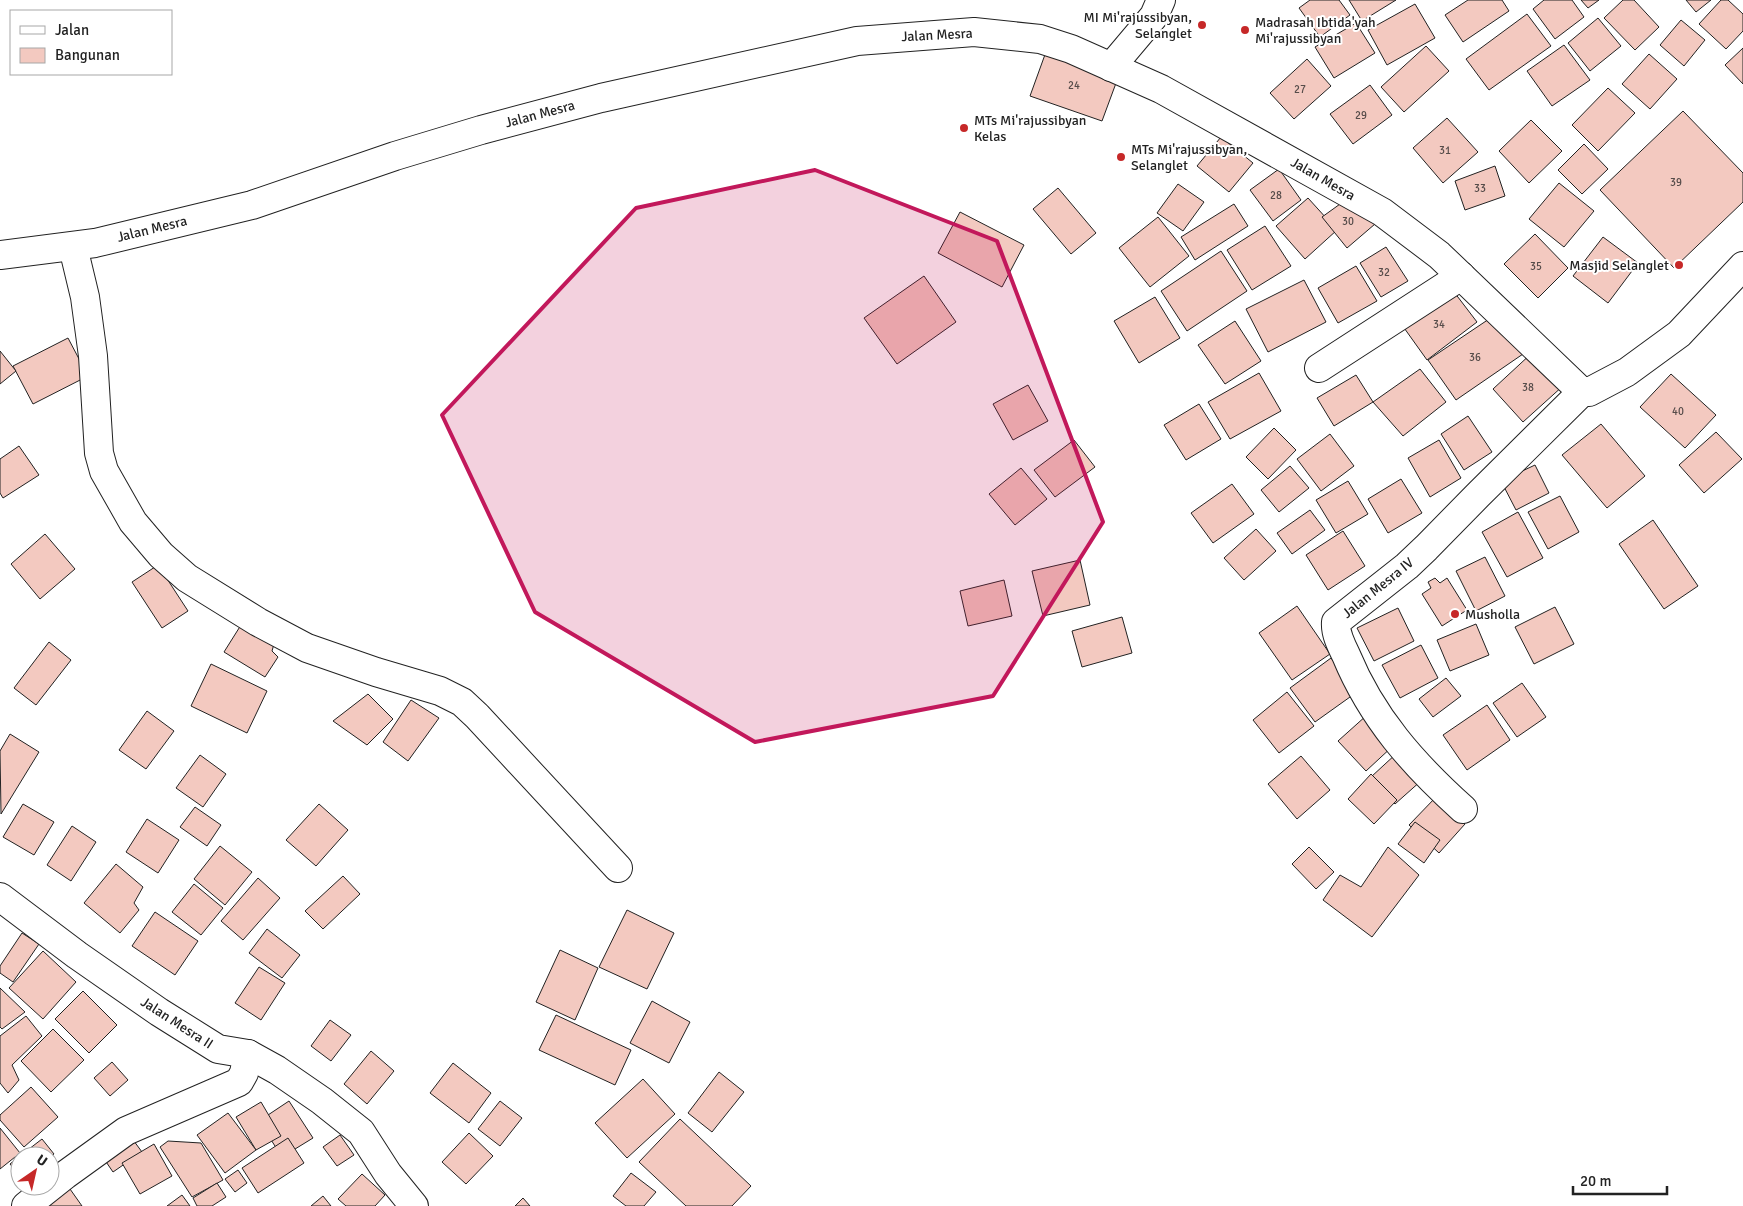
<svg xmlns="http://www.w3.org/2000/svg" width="1743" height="1206" font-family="Signika,sans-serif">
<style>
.building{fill:#f3c9c0;stroke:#222}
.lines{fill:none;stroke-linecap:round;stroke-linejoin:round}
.minor-casing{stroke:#222;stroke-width:30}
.minor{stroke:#fff;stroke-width:28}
.marked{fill:#c2185b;fill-opacity:0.2;stroke:#c2185b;stroke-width:4;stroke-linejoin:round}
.poi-dot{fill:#c62828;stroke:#fff;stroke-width:2}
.labels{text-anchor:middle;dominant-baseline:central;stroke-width:4;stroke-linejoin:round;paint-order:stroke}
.number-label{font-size:11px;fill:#564c4a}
.poi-label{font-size:14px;fill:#222;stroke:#fff;text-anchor:start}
.street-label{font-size:14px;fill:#222;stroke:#fff}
</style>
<rect width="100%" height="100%" fill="#fff"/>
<g class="building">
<path d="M1310 0H1339L1350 15 1320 37 1299 8Z"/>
<path d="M1349 0H1396L1362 21Z"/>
<path d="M1468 0H1502L1509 11 1463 42 1445 15Z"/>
<path d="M1544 0H1572L1584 17 1555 39 1533 9Z"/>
<path d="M1581 0H1599L1588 8Z"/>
<path d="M1623 0H1634L1659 27 1635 50 1604 18Z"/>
<path d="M1686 0H1711L1696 12Z"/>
<path d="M1721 0H1728L1743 14V31L1726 49 1699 24Z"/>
<path d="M1415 4 1435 38 1387 65 1368 30Z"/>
<path d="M1527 14 1551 46 1489 90 1466 59Z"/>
<path d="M1598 18 1621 46 1590 71 1568 43Z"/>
<path d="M1681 20 1705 40 1684 66 1660 45Z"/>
<path d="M1356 23 1375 53 1334 78 1315 47Z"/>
<path d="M1564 45 1590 80 1552 106 1527 71Z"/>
<path d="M1426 46 1449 71 1404 112 1381 87Z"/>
<path d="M1743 48V84L1725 65Z"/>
<path d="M1047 49 1119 75 1102 121 1030 96Z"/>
<path d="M1649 54 1677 79 1650 109 1622 84Z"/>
<path d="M1307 59 1331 86 1294 119 1270 93Z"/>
<path d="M1370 85 1392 115 1353 144 1330 114Z"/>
<path d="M1608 88 1635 113 1598 151 1572 125Z"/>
<path d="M1683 111 1743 173V202L1674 268 1600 190Z"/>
<path d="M1447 118 1478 152 1443 183 1413 148Z"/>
<path d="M1531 120 1562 151 1529 183 1499 151Z"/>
<path d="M1221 137 1253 163 1229 192 1197 166Z"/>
<path d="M1584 144 1608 169 1582 194 1558 170Z"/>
<path d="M1495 166 1505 196 1465 210 1455 181Z"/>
<path d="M1279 169 1301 200 1273 221 1250 190Z"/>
<path d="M1559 183 1594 211 1564 247 1529 219Z"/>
<path d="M1178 184 1204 202 1183 231 1157 213Z"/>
<path d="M1058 188 1096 233 1071 254 1033 209Z"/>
<path d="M1308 198 1337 230 1305 259 1276 226Z"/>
<path d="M1347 199 1375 224 1347 248 1322 217Z"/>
<path d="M1234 204 1248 226 1195 260 1181 237Z"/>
<path d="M960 212 1024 245 1002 287 938 253Z"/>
<path d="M1158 217 1189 256 1150 287 1119 248Z"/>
<path d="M1265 226 1291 266 1252 290 1227 250Z"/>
<path d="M1535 234 1568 268 1538 298 1504 264Z"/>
<path d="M1603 237 1638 263 1608 303 1573 276Z"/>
<path d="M1386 247 1408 281 1381 297 1360 263Z"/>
<path d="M1221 251 1247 291 1187 331 1161 291Z"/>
<path d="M1356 266 1377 301 1338 323 1318 288Z"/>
<path d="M924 276 956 322 897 364 864 318Z"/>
<path d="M1304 280 1326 322 1268 352 1246 309Z"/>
<path d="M1451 288 1477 322 1427 360 1402 325Z"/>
<path d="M1155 297 1180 338 1139 363 1114 321Z"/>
<path d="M1495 315 1523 354 1456 400 1428 360Z"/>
<path d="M1235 321 1261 361 1225 384 1198 345Z"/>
<path d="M68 338 88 376 33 404 13 366Z"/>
<path d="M0 351 16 371 0 384Z"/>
<path d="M1533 352 1564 385 1523 422 1493 389Z"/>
<path d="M1420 369 1446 402 1403 436 1373 402Z"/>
<path d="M1259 373 1281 411 1230 439 1208 402Z"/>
<path d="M1671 374 1716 415 1685 448 1640 407Z"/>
<path d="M1356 375 1373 402 1334 426 1317 398Z"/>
<path d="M1028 385 1048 421 1013 440 993 404Z"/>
<path d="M1199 404 1221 439 1186 460 1164 425Z"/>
<path d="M1468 416 1492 452 1464 470 1441 434Z"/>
<path d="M1601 424 1645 476 1607 508 1562 455Z"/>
<path d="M1274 428 1296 450 1268 479 1246 457Z"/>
<path d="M1716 432 1742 459 1704 493 1679 465Z"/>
<path d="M1330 434 1354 466 1321 491 1297 459Z"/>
<path d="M1074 440 1095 467 1055 497 1034 470Z"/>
<path d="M1439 440 1461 478 1430 497 1408 458Z"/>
<path d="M19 446 39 475 3 498 0 493V459Z"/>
<path d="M1535 465 1549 493 1516 510 1501 481Z"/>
<path d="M1290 466 1309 488 1279 512 1261 490Z"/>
<path d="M1021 468 1047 499 1015 525 989 494Z"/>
<path d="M1401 479 1422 513 1388 533 1368 499Z"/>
<path d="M1348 481 1368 514 1336 533 1316 500Z"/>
<path d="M1232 484 1254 514 1213 543 1191 513Z"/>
<path d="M1560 496 1579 532 1548 549 1528 512Z"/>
<path d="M1310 510 1325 530 1292 554 1277 533Z"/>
<path d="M1518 512 1543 558 1507 577 1482 532Z"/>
<path d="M1653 520 1698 586 1664 609 1619 544Z"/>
<path d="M1256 529 1276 551 1244 580 1224 558Z"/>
<path d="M1343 531 1365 566 1328 590 1306 555Z"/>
<path d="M45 534 75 569 40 599 11 564Z"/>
<path d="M1485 557 1505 596 1476 611 1456 571Z"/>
<path d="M1080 560 1090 605 1043 616 1032 571Z"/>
<path d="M158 565 188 611 162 628 132 582Z"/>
<path d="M1435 578 1440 583 1447 578 1467 610 1442 626 1422 594 1431 588 1428 582Z"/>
<path d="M1004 580 1012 616 968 626 960 591Z"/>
<path d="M1297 606 1330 654 1292 680 1259 633Z"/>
<path d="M1555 607 1574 644 1534 664 1515 627Z"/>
<path d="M1398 608 1414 641 1374 661 1357 628Z"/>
<path d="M246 617 276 637 272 651 278 657 265 677 224 652Z"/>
<path d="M1122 617 1132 653 1082 667 1072 631Z"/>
<path d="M1476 624 1489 655 1450 671 1437 640Z"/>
<path d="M49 642 71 660 36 705 14 688Z"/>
<path d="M1421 645 1438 678 1400 698 1382 665Z"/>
<path d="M1331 658 1357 692 1315 722 1290 688Z"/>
<path d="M211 664 267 691 247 733 191 706Z"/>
<path d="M1446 678 1461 696 1433 717 1419 699Z"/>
<path d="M1522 683 1546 717 1517 737 1493 703Z"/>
<path d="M1287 692 1314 726 1279 753 1253 720Z"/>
<path d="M368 694 393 719 367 745 333 721Z"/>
<path d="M411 700 439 718 408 761 383 742Z"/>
<path d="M1487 705 1510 740 1467 770 1443 735Z"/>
<path d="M147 711 174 731 146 769 119 750Z"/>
<path d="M1367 715 1394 745 1366 771 1338 741Z"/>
<path d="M10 734 39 752 1 814 0 751Z"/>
<path d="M1397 753 1422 780 1395 804 1371 777Z"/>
<path d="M200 755 226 774 203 807 176 788Z"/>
<path d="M1301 756 1330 790 1297 819 1268 784Z"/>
<path d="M1371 774 1397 800 1374 824 1348 799Z"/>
<path d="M1436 797 1465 824 1439 853 1409 825Z"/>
<path d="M23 804 54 822 34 855 3 837Z"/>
<path d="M319 804 348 830 316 866 286 840Z"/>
<path d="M195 807 221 825 207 846 180 827Z"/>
<path d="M147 819 179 840 158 873 126 852Z"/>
<path d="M1415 822 1440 840 1424 863 1398 844Z"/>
<path d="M72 826 96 842 71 881 47 865Z"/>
<path d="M220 846 252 872 225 905 194 879Z"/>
<path d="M1309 847 1334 872 1316 889 1292 864Z"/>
<path d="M1388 847 1419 875 1372 937 1323 900 1340 875 1361 887Z"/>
<path d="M116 864 143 887 134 903 139 910 120 933 84 903Z"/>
<path d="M343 876 360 894 323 929 305 911Z"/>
<path d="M258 878 280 898 243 940 221 921Z"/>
<path d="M194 884 223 908 201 935 172 912Z"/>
<path d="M627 910 674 933 647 989 599 967Z"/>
<path d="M155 912 198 941 175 975 132 946Z"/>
<path d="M267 929 300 955 282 978 249 953Z"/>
<path d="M22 933 39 944 13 982 0 973V966Z"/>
<path d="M560 950 598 968 575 1020 536 1002Z"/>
<path d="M43 951 76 982 43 1019 9 988Z"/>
<path d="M259 967 285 983 261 1020 235 1003Z"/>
<path d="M0 988 25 1012 2 1029 0 1027Z"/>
<path d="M83 991 117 1025 89 1053 55 1019Z"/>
<path d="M652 1001 690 1022 669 1063 630 1043Z"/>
<path d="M556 1015 631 1050 615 1085 539 1050Z"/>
<path d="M26 1016 42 1036 12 1065 19 1080 8 1093 0 1083V1036Z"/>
<path d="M330 1020 351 1035 331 1061 311 1046Z"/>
<path d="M53 1029 84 1060 51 1092 21 1061Z"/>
<path d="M371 1051 394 1071 367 1104 344 1084Z"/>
<path d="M112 1062 128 1080 110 1096 94 1078Z"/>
<path d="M453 1063 491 1093 469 1123 430 1093Z"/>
<path d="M719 1072 744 1092 712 1132 688 1113Z"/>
<path d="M643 1079 675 1114 627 1158 595 1123Z"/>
<path d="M31 1087 58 1117 24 1147 0 1120V1115Z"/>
<path d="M289 1101 313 1138 282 1157 259 1121Z"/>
<path d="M500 1101 522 1118 500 1146 478 1129Z"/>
<path d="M261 1102 281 1136 256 1150 236 1117Z"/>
<path d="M228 1113 256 1150 225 1173 197 1135Z"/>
<path d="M680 1119 751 1186 732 1206H686L639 1162Z"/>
<path d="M0 1128 20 1153 0 1169Z"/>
<path d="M128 1133 142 1152 113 1172 100 1153Z"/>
<path d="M469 1133 493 1156 466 1184 442 1162Z"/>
<path d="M340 1135 354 1155 337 1166 323 1147Z"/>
<path d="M288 1138 304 1163 258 1193 242 1168Z"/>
<path d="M42 1139 54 1154 50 1157 20 1156Z"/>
<path d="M168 1141 201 1143 223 1180 192 1197 160 1147Z"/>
<path d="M154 1144 172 1176 140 1194 122 1163Z"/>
<path d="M20 1156V1176L10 1164Z"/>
<path d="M238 1170 247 1183 235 1192 225 1179Z"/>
<path d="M631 1173 656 1192 644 1206H626L613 1196Z"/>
<path d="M362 1174 385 1195 375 1206H346L338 1199Z"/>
<path d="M217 1183 226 1197 212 1206H197L193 1198Z"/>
<path d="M70 1189 82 1206H47Z"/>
<path d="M182 1195 190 1206H167Z"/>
<path d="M323 1196 331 1206H311Z"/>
<path d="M523 1198 530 1206H515Z"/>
</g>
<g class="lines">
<defs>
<g id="minor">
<path d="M1111 67 1154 16 1161 0"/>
<path d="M73 247 85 297 93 356 99 453 104 471 133 522 161 555 187 578 258 622 307 648 376 672 440 691 462 702 477 716 618 868"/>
<path d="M0 255 95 243 252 205 395 156 481 130 601 98 857 41 974 32 1040 39 1071 49 1161 89 1382 212 1439 255 1582 392H1589L1627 372 1679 334 1743 266"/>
<path d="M1319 368 1461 276"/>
<path d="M1463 809C1413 764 1372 718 1346 655 1341 645 1335 633 1336 622L1407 566 1426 548 1478 495 1582 392"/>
<path d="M0 897 77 955 159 1012 218 1049 248 1054 277 1070 322 1101 361 1132 388 1174 414 1206"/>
<path d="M26 1206 65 1175 126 1131 239 1082 244 1073 248 1054"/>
</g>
</defs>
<use href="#minor" class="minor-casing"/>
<use href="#minor" class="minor"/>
</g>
<path class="marked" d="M815 170 997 241 1103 522 993 696 755 742 535 612 442 415 636 208Z"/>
<g class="poi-dot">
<circle cx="1202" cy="25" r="5"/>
<circle cx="1245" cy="30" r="5"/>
<circle cx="964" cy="128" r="5"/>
<circle cx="1121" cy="157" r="5"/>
<circle cx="1679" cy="265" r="5"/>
<circle cx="1455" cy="614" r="5"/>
</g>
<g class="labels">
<g class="number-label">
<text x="1074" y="85">24</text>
<text x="1300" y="89">27</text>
<text x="1361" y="115">29</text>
<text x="1445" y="150">31</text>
<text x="1676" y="182">39</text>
<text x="1480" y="188">33</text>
<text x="1276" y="195">28</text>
<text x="1348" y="221">30</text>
<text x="1536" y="266">35</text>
<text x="1384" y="272">32</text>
<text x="1439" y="324">34</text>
<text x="1475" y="357">36</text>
<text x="1528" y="387">38</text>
<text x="1678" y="411">40</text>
</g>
<g class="poi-label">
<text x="1192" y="17" text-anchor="end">MI Mi'rajussibyan,<tspan x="1192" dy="16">Selanglet</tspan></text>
<text x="1255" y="22">Madrasah Ibtida'yah<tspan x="1255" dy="16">Mi'rajussibyan</tspan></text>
<text x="974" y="120">MTs Mi'rajussibyan<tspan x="974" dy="16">Kelas</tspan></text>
<text x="1131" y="149">MTs Mi'rajussibyan,<tspan x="1131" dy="16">Selanglet</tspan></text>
<text x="1669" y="265" text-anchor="end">Masjid Selanglet</text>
<text x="1465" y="614">Musholla</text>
</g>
<g class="street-label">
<text transform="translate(937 35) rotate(-3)">Jalan Mesra</text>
<text transform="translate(540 114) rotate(-15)">Jalan Mesra</text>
<text transform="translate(1323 179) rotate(30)">Jalan Mesra</text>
<text transform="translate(152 229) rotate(-14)">Jalan Mesra</text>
<text transform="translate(1378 588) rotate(-39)">Jalan Mesra IV</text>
<text transform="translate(177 1023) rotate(33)">Jalan Mesra II</text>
</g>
</g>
<rect x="10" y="10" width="162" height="65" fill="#ffffff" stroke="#a7a7a7"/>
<rect x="20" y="26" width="25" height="8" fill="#ffffff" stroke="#a7a7a7"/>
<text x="55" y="35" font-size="15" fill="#222222">Jalan</text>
<rect x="20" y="48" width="25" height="15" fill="#f3c9c0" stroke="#a7a7a7"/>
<text x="55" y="60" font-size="15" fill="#222222">Bangunan</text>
<g transform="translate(35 1171) rotate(34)"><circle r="24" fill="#ffffff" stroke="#a7a7a7"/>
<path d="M0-4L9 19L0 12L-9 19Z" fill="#c62828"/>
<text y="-8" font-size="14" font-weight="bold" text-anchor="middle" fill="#222222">U</text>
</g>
<path d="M1573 1186v8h94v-8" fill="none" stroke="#222222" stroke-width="2.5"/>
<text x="1580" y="1186" font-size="15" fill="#222222" stroke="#ffffff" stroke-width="4" paint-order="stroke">20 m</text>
</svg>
